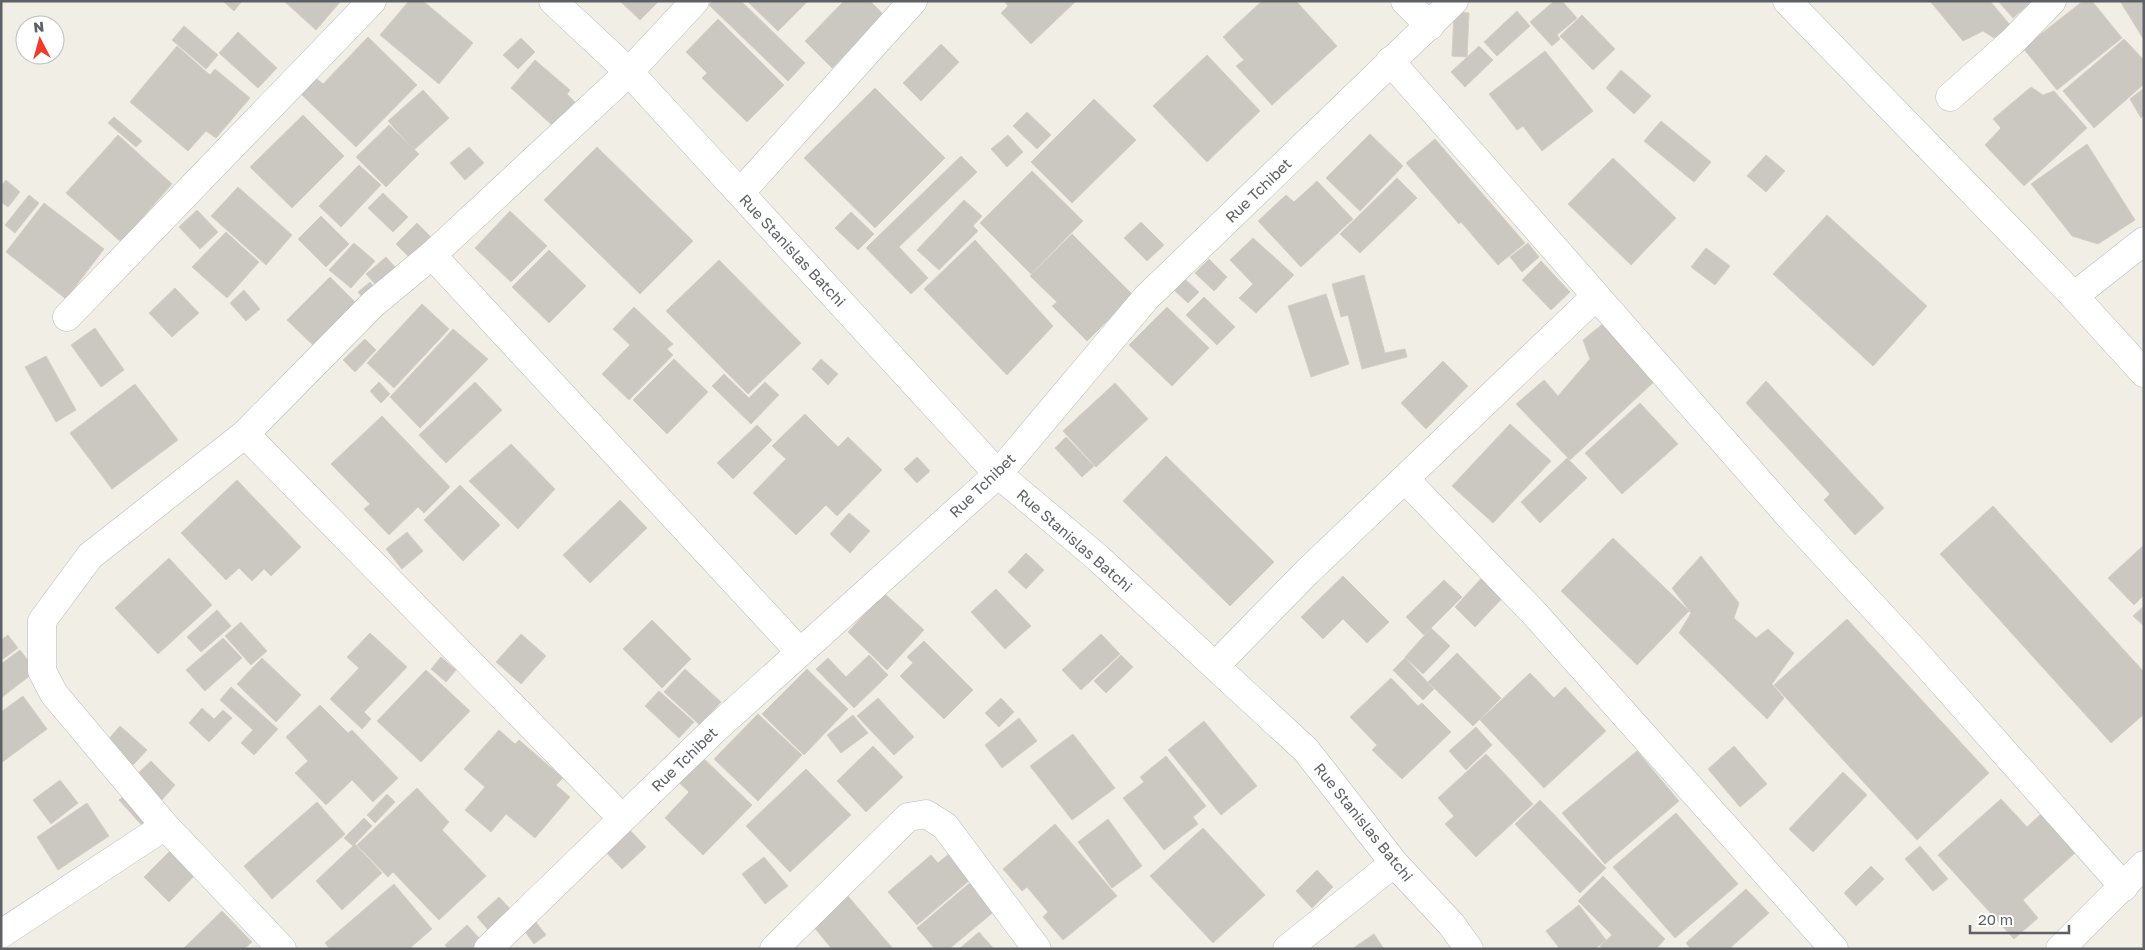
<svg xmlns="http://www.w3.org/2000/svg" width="2145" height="950" font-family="'Golos Text',sans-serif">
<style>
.building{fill:#cbc8c2;stroke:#d5cfc3}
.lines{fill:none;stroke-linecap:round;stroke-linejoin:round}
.street-casing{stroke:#b7bbbf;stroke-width:29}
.street{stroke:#fff;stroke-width:28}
.labels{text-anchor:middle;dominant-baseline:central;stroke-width:5;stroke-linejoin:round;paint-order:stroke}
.street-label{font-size:15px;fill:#5d6166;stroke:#fff}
</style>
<rect width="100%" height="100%" fill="#f0eee5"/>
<g class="building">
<path d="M223 1H242L234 11Z"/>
<path d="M284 1H341L316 30Z"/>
<path d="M409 1H423L473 43 439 84 380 35Z"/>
<path d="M620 1H659L640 20Z"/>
<path d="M713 1H741L805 63 788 81 709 5Z"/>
<path d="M747 1H808L778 31Z"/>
<path d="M844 1H870L884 15 832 68 805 41Z"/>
<path d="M1004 1H1076L1031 44 1001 13 1008 6Z"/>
<path d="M1262 1H1296L1337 46 1272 105 1236 66 1244 60 1223 37Z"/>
<path d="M1554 1H1562L1577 18 1557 35 1560 39 1552 46 1530 22Z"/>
<path d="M1930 1H1990L2011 26 1994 38 1983 31 1963 41Z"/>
<path d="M1998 1H2032L2013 18Z"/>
<path d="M2083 1H2092L2122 38 2057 90 2023 48Z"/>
<path d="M2120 1H2144V40Z"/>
<path d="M1517 11 1530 26 1497 56 1484 42Z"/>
<path d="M1454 12 1469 13 1467 57 1452 56Z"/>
<path d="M1582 15 1615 49 1593 70 1560 36Z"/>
<path d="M718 19 784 85 747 122 702 78 707 73 686 52Z"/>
<path d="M184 26 218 55 206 69 172 40Z"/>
<path d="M238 32 277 68 258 88 219 53Z"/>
<path d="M368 37 417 85 356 147 301 94 316 78 323 84Z"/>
<path d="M521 38 535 52 518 69 503 55Z"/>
<path d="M2124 39 2144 60V84L2094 128 2063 91Z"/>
<path d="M941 44 959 62 921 101 903 83Z"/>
<path d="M177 46 210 75 215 69 250 98 216 138 206 131 188 151 130 102Z"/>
<path d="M1479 46 1493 60 1465 87 1451 72Z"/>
<path d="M1545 51 1593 111 1542 151 1523 126 1517 130 1489 94Z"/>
<path d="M1207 55 1260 111 1207 162 1153 106Z"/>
<path d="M535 60 570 90 567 94 575 102 553 126 511 88Z"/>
<path d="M1621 70 1651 96 1634 114 1606 88Z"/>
<path d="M2031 87 2043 95 2054 91 2087 128 2024 186 1985 145 2001 128 1993 119Z"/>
<path d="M875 88 945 158 875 228 804 158Z"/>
<path d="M2144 88V115L2141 118 2130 99Z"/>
<path d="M423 90 449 118 414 150 388 121Z"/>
<path d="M1094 99 1136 140 1072 203 1031 162Z"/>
<path d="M1027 112 1051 135 1037 149 1013 126Z"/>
<path d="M303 115 344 156 292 208 250 167Z"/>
<path d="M114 117 142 141 136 147 108 123Z"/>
<path d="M1661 121 1711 162 1694 182 1644 141Z"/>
<path d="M389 125 419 154 386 187 356 157Z"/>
<path d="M1370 134 1403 166 1360 211 1326 178Z"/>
<path d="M118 135 172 184 121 242 66 193Z"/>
<path d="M1008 135 1023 152 1007 167 991 149Z"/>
<path d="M1435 139 1525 243 1498 265 1461 222 1459 224 1406 163Z"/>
<path d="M2087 144 2135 220 2098 244 2072 236 2031 184Z"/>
<path d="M469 147 484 163 465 180 450 163Z"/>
<path d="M597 147 693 241 640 294 544 200Z"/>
<path d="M1766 155 1785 171 1766 192 1747 176Z"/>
<path d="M961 156 977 172 899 247 928 278 911 294 866 248Z"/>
<path d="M1613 158 1676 218 1631 265 1568 204Z"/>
<path d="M359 165 381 185 341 227 319 206Z"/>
<path d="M1032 171 1083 221 1031 274 980 223Z"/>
<path d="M1397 178 1417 198 1360 253 1340 234Z"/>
<path d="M6 180 20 192 8 207 1 202V186Z"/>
<path d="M1317 181 1353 219 1301 267 1258 221 1286 195 1294 202Z"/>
<path d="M238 187 292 235 266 265 211 216Z"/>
<path d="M383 193 408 217 393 232 368 208Z"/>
<path d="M29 195 39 203 15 233 5 225Z"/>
<path d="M964 200 982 216 973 226 978 231 939 270 917 250Z"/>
<path d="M44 203 104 249 66 299 6 252Z"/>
<path d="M197 210 218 232 200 249 179 227Z"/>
<path d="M510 211 547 246 511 282 475 248Z"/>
<path d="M851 212 874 234 858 250 835 228Z"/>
<path d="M1827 215 1927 306 1873 366 1773 274Z"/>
<path d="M321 216 349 244 326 267 298 239Z"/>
<path d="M1141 222 1164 245 1147 261 1124 238Z"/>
<path d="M417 223 438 244 417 265 396 244Z"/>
<path d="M226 232 259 262 227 298 192 267Z"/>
<path d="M1072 234 1133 295 1087 341 1052 306 1057 302 1030 276Z"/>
<path d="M1253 238 1294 275 1256 313 1239 298 1253 284 1230 260Z"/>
<path d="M975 240 1053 326 1007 375 924 289Z"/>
<path d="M354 243 375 261 351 288 329 270Z"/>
<path d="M1528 243 1539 257 1522 272 1510 257Z"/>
<path d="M1706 248 1730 266 1715 285 1691 267Z"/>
<path d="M549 250 586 286 549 323 512 287Z"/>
<path d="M386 257 404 277 384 294 366 274Z"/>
<path d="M1209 259 1227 277 1214 291 1195 273Z"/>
<path d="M719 260 801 343 748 394 666 311Z"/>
<path d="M1541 261 1570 292 1551 310 1522 280Z"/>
<path d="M1364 275 1385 353 1405 349 1407 357 1362 369 1348 315 1341 317 1332 284Z"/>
<path d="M330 277 360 307 317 349 287 320Z"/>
<path d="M1185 279 1199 292 1188 303 1174 290Z"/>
<path d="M370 282 380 294 368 304 358 292Z"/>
<path d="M175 288 199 313 172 337 149 313Z"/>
<path d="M244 290 260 309 246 321 230 303Z"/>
<path d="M1326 294 1349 364 1311 377 1288 306Z"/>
<path d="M1204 297 1235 327 1217 345 1186 315Z"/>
<path d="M422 304 449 329 394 388 367 363Z"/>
<path d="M634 307 673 344 667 349 673 355 629 400 602 374 630 345 613 329Z"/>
<path d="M1167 307 1209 348 1172 386 1129 345Z"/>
<path d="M1605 322 1658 378 1570 460 1516 404 1544 380 1558 396 1590 359 1583 340Z"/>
<path d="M95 328 124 370 101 387 71 345Z"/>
<path d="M453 329 488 359 420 428 390 397Z"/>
<path d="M365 339 376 350 355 372 343 360Z"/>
<path d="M46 356 76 410 56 422 25 367Z"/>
<path d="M674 359 708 392 667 434 633 400Z"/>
<path d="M821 359 838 374 828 385 812 369Z"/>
<path d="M1443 361 1468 386 1426 429 1401 403Z"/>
<path d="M724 374 749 398 765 382 779 395 751 424 712 386Z"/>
<path d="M1766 381 1884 508 1855 535 1824 500 1830 494 1746 403Z"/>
<path d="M379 382 390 394 381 403 370 391Z"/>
<path d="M475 382 502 410 446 463 419 435Z"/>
<path d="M1115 383 1148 419 1096 467 1063 431Z"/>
<path d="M135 384 178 440 112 489 70 433Z"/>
<path d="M1640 403 1678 444 1622 494 1585 453Z"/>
<path d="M805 414 838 447 848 437 882 470 837 516 826 505 796 535 753 493 786 459 772 446Z"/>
<path d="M382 416 450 487 424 513 418 507 389 535 364 509 370 504 331 464Z"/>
<path d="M1510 424 1551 461 1493 523 1452 486Z"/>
<path d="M757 425 772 440 733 479 717 463Z"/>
<path d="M1066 437 1094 466 1082 477 1055 448Z"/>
<path d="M511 444 555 489 518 529 469 481Z"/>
<path d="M1166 456 1274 562 1230 606 1123 501Z"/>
<path d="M917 457 930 471 917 483 904 469Z"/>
<path d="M1567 458 1587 478 1540 523 1521 502Z"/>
<path d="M237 480 301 547 271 576 264 569 252 581 239 568 226 580 181 533Z"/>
<path d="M460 485 500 525 463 561 424 520Z"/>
<path d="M620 500 647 528 590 583 563 555Z"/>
<path d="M1993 506 2144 672V714L2111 743 1940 554Z"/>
<path d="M849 513 870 531 850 553 830 534Z"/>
<path d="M407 532 423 551 402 569 386 549Z"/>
<path d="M1613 538 1689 611 1637 665 1561 591Z"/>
<path d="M2144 545V595L2134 605 2108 578Z"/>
<path d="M1026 553 1044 570 1026 589 1008 572Z"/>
<path d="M1701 556 1739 603 1734 618 1756 638 1768 629 1794 653 1772 684 1784 698 1767 719 1679 633 1691 613 1672 588Z"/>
<path d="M169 558 212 605 158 654 115 608Z"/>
<path d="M1488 571 1509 591 1475 627 1455 607Z"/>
<path d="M1343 576 1389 622 1367 643 1343 619 1323 639 1301 617Z"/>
<path d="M1444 580 1462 597 1424 635 1406 617Z"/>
<path d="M996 589 1031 626 1005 649 971 612Z"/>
<path d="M884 593 924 630 887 670 848 632Z"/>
<path d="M2144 606V626L2133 616Z"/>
<path d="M217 610 231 626 201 652 187 637Z"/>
<path d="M1847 619 1989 773 1917 840 1774 685Z"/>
<path d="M652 620 691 659 662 688 623 649Z"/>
<path d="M241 622 267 651 251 665 225 636Z"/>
<path d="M1431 628 1450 646 1423 674 1405 657Z"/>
<path d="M370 633 407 667 364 712 371 719 362 729 330 699 359 668 347 657Z"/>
<path d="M521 634 546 656 521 684 496 662Z"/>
<path d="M1101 634 1120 654 1081 690 1062 670Z"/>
<path d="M8 635 18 648 3 659 1 640Z"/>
<path d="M223 638 242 658 205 691 186 670Z"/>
<path d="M924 641 973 690 944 719 900 676 913 663 907 657Z"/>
<path d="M20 650 36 671 1 698V664Z"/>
<path d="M1457 653 1501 698 1473 726 1428 682Z"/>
<path d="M869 655 888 675 854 708 816 669 828 658 846 677Z"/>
<path d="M1121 655 1133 667 1106 693 1094 681Z"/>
<path d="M441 657 456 670 446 682 431 669Z"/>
<path d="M262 658 301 695 276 722 237 684Z"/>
<path d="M1405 658 1434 689 1423 700 1393 670Z"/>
<path d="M685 669 721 702 700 725 664 692Z"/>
<path d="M807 669 848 709 804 755 762 714Z"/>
<path d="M426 670 470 711 421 762 377 721Z"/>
<path d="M1530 673 1554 698 1565 687 1606 731 1544 788 1480 720Z"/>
<path d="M1391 678 1418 706 1422 703 1451 732 1402 779 1372 750 1377 745 1350 717Z"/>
<path d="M231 687 278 729 254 755 241 743 253 730 220 700Z"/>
<path d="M659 691 694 722 679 738 645 706Z"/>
<path d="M23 696 47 729 1 763V712Z"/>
<path d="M878 698 914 737 894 755 857 716Z"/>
<path d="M1001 698 1014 712 999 727 985 713Z"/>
<path d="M320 705 348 733 352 730 398 778 373 802 352 780 326 805 295 773 308 761 286 737Z"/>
<path d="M202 708 214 719 223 710 232 718 209 742 189 723Z"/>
<path d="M758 714 802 755 758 801 714 759Z"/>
<path d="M853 715 868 733 841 753 827 735Z"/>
<path d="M1019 718 1037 741 1002 768 985 745Z"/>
<path d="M1204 721 1257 786 1221 815 1168 750Z"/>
<path d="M120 726 147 750 133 765 106 742Z"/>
<path d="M1476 727 1492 745 1466 770 1449 751Z"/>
<path d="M499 730 515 744 519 740 563 778 556 785 570 797 535 838 506 814 491 832 465 810 485 787 464 769Z"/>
<path d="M1073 734 1115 788 1072 820 1030 766Z"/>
<path d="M873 746 903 777 866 812 837 781Z"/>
<path d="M1734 746 1767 784 1740 807 1708 769Z"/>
<path d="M1637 751 1679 801 1605 864 1562 813Z"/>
<path d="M1486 754 1533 804 1476 857 1445 824 1454 816 1438 798Z"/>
<path d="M700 755 752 805 703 855 665 818 689 792 676 780Z"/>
<path d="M1166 756 1206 806 1193 817 1198 824 1164 850 1123 798 1144 782 1140 777Z"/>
<path d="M151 761 175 785 161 801 135 776Z"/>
<path d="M806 769 851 815 790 872 746 826Z"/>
<path d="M1843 772 1867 795 1813 852 1789 829Z"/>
<path d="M60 780 78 803 51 824 33 800Z"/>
<path d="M417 788 449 822 442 830 486 876 439 920 393 872 388 877 357 845Z"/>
<path d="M127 794 154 824 147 831 119 800Z"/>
<path d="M387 794 395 802 375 823 367 815Z"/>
<path d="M2001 799 2027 827 2041 814 2075 853 2023 900 2038 918 2014 939 1938 855Z"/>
<path d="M1540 800 1606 868 1580 893 1515 824Z"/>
<path d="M317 802 345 834 272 899 244 866Z"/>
<path d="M87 803 109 836 58 870 37 837Z"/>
<path d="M1676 813 1738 884 1675 938 1613 867Z"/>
<path d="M364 818 372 826 353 846 344 838Z"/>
<path d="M1108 819 1142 866 1112 888 1078 842Z"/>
<path d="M1055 824 1117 896 1063 940 1043 917 1048 912 1027 887 1022 891 1003 869Z"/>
<path d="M625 825 646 847 622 869 602 848Z"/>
<path d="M1203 828 1265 895 1213 943 1150 876Z"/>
<path d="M355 844 382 873 342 910 316 881Z"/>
<path d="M1920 846 1948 879 1933 891 1905 859Z"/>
<path d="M173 848 198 872 169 902 144 877Z"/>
<path d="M949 854 971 879 917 925 888 892 931 855 938 863Z"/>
<path d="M764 857 788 886 765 904 742 874Z"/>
<path d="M1871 866 1884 879 1856 906 1844 893Z"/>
<path d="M1317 870 1333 887 1312 908 1296 891Z"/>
<path d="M1603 876 1665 939 1656 949H1603L1600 946 1612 935 1578 901Z"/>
<path d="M972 881 996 910 949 949H935L917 928Z"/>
<path d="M394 884 432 929 409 949H330L325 943Z"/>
<path d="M1746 889 1769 913 1729 949H1691L1686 943Z"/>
<path d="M848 896 893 949H832L813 926Z"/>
<path d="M499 897 513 912 490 932 477 917Z"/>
<path d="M1579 905 1606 940 1595 949H1560L1546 931Z"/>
<path d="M222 911 252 942 244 949H183Z"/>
<path d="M532 917 546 935 534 944 521 926Z"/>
<path d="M467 925 481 940 472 949H448L445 945Z"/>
<path d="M979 932 994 949H959Z"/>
<path d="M1374 934 1384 949H1352Z"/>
</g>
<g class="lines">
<defs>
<g id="street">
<path d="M553 1 629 72 998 474 1098 558 1306 750 1394 863 1451 924 1469 949"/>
<path d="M1405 1 1430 26"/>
<path d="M1787 1 2074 296 2144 373"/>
<path d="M1390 61 1791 518 1918 655 2124 887"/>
<path d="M1950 97 2012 42 2052 1"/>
<path d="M740 193 913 1"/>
<path d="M432 255 799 651"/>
<path d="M2074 296 2144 241"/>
<path d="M67 317 372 1"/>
<path d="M245 434 622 818"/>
<path d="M1405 479 1534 613 1834 949"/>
<path d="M1215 666 1307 572 1595 297"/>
<path d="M1 934 165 826"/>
<path d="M282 949 165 826 54 694 42 671V621L90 556 245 434 373 304 432 255 629 72 695 1"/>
<path d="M488 949 714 730 998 474 1146 298 1454 1"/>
<path d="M774 949 908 817 926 814 945 826 1037 949"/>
<path d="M1287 949 1394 863"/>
<path d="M2060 949 2144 865"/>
</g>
</defs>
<use href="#street" class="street-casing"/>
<use href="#street" class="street"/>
</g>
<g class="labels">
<g class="street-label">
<text transform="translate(1258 190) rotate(-44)">Rue Tchibet</text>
<text transform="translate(793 250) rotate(47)">Rue Stanislas Batchi</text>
<text transform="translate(982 485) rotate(-44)">Rue Tchibet</text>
<text transform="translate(1075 540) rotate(41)">Rue Stanislas Batchi</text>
<text transform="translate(684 759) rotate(-44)">Rue Tchibet</text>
<text transform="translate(1364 822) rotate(51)">Rue Stanislas Batchi</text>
</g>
</g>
<rect width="2145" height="950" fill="none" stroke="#5d6166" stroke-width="5"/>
<g transform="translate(40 40) rotate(354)"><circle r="24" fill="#ffffff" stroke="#bec0c2"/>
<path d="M0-4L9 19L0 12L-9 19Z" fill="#f23a29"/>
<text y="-8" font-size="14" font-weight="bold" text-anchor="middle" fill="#5d6166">N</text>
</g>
<path d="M1970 925v8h99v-8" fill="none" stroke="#5d6166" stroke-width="2.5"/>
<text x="1978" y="925" font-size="15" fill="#5d6166" stroke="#ffffff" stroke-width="4" paint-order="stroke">20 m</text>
</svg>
